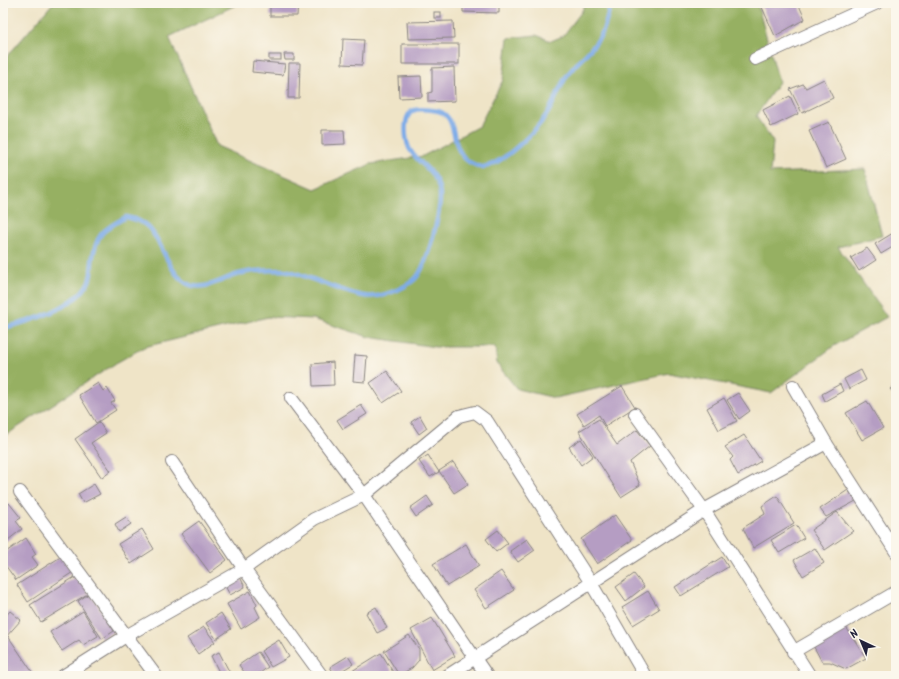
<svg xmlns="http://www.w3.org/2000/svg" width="899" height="679" font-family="Kalam,sans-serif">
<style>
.forest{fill:#96b062;stroke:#5c694e}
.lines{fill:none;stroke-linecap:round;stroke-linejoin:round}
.stream{stroke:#7eace8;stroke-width:4.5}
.building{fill:#b59dc3}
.street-casing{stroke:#888381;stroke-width:14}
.street{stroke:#fff;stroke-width:12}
</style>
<rect width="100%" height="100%" fill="#fbf7ec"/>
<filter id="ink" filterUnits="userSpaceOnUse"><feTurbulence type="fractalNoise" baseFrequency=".025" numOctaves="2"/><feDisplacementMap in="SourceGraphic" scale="8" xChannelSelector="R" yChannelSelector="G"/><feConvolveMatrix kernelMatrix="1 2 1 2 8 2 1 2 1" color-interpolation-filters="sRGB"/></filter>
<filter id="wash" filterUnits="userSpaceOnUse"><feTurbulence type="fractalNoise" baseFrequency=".012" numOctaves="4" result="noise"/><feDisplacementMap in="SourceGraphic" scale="16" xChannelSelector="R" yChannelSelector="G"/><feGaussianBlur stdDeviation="0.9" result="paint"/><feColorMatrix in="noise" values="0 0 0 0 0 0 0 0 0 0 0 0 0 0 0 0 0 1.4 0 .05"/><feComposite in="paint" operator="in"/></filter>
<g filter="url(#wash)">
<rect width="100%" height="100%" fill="#efe4c7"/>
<path class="forest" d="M53 3H240L169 37 217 146 315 189 371 164 423 156 479 126 503 80 508 38 536 35 551 41 563 36 582 11 585 3H757L779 82 756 116 773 142 770 173 865 169 882 236 838 247 887 317 834 346 771 393 669 373 555 398 517 389 497 364 495 347H435L369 337 313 319 268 317 144 347 116 363 3 437V61Z"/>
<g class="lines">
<path class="stream" d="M3 328C29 322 78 307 89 281 92 275 91 268 92 262 96 234 102 230 126 217 135 219 142 221 149 228 164 244 168 275 190 285 205 291 224 278 239 274 253 270 269 270 284 270 293 271 301 275 309 278 327 284 346 293 364 296 379 299 404 289 415 279 427 267 444 204 439 188 433 167 417 164 409 148 405 138 402 114 415 110 420 108 427 110 432 110 463 112 445 148 471 163 475 165 478 167 483 167 502 165 537 130 547 114 554 103 559 89 566 77 576 62 592 51 601 35 606 26 608 13 611 3"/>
</g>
<g id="blocks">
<g class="building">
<path d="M270 3H298L297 16H270Z"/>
<path d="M463 3H499V13L463 12Z"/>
<path d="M760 3H798L805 19 775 36Z"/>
<rect x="434" y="12" width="7" height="6"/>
<path d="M453 21 454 38 408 39 407 22Z"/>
<path d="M343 39 364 40 362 65 342 64Z"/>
<rect x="402" y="44" width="57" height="20"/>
<path d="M284 54H294V60H285Z"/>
<rect x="269" y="55" width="12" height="5"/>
<path d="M253 61 285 64 283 75 252 72Z"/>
<path d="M289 63H300L299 98H288Z"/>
<path d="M454 67 455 101 428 102V93L432 92V68Z"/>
<path d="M421 76 422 97 399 98 398 77Z"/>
<path d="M824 79 833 98 802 113 790 89 803 84 806 88Z"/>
<path d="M790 96 798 114 771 127 763 110Z"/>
<path d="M829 122 846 159 826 168 809 131Z"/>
<path d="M322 130H344L345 144 322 145Z"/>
<path d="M893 233 896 238V245L881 254 875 244Z"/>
<path d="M867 248 876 260 859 271 851 258Z"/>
<path d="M355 355 367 356 365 382 353 381Z"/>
<path d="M333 362 334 385 313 386 312 364Z"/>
<path d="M861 370 866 380 849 389 844 379Z"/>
<path d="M387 371 401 391 383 403 370 383Z"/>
<path d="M98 383 103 391 107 388 115 401 111 403 116 410 96 423 79 395Z"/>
<path d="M896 383V396L890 389Z"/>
<path d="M840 384 843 391 825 401 822 394Z"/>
<path d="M622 386 635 407 605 426 599 415 584 425 577 414Z"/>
<path d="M738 393 750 411 739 419 727 400Z"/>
<path d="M724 398 737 421 719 430 707 408Z"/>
<path d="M867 401 883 428 862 440 846 413Z"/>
<path d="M361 405 367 414 343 429 337 420Z"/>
<path d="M420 416 427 428 419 434 411 422Z"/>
<path d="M599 419 617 445 637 430 650 446 630 462 640 485 621 497 579 431Z"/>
<path d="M99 422 106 433 91 443 111 471 102 478 75 439Z"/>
<path d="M744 435 761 461 738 475 730 460 733 457 725 447Z"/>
<path d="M581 439 593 456 581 465 569 447Z"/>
<path d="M428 455 439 472 430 477 419 461Z"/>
<path d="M453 462 468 484 454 493 439 471Z"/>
<path d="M94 484 100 494 83 503 78 494Z"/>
<path d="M848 490 856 501 826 517 820 509Z"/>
<path d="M427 496 433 505 416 517 410 508Z"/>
<path d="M777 496 794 523 753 548 743 528 765 514 762 506Z"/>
<path d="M9 503 21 518 16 521 22 529 3 544V508Z"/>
<path d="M837 512 853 531 825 550 811 530Z"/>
<path d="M615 515 632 540 597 564 581 539Z"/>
<path d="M126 517 131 524 119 532 115 524Z"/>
<path d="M199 521 227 560 210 573 181 534Z"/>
<path d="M796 525 804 538 779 553 771 540Z"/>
<path d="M142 529 154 549 131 564 118 544Z"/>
<path d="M498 530 508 543 496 552 486 539Z"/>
<path d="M26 538 36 554 32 557 38 565 16 580 5 565 3 566V554Z"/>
<path d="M527 539 535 550 518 562 510 551Z"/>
<path d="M466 544 479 566 447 586 433 564Z"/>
<path d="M815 548 824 563 803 576 794 560Z"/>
<path d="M62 556 73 572 28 602 17 585Z"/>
<path d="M722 557 728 567 681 596 675 587Z"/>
<path d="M501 571 514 590 486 608 474 590Z"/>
<path d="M634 574 644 587 626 601 616 587Z"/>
<path d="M78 575 89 593 41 622 30 605Z"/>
<path d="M240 577 245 587 230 595 225 586Z"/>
<path d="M250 591 257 605 255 607 260 617 241 629 227 604Z"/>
<path d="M648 591 659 609 633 625 622 607Z"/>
<path d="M90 593 114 631 102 639 78 601Z"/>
<path d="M376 607 387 628 377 633 366 613Z"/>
<path d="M10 611 21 620 5 638 8 636 35 676H6L3 671V639L5 638 3 636V619Z"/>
<path d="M83 611 98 636 83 645 79 640 62 651 50 632Z"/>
<path d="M221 613 231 629 216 639 206 623Z"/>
<path d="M432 618 455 656 432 670 411 630Z"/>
<path d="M204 627 215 642 198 654 187 638Z"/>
<path d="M846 627 866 658 846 669 830 662H822L814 647Z"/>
<path d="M409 635 419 649V660L412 668 399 675 384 651Z"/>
<path d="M279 640 289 657 271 667 261 651Z"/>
<path d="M219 652 230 673 224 676H221L211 656Z"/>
<path d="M258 652 268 667 256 676H247L239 665Z"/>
<path d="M381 653 393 672 386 676H344Z"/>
<path d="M348 656 353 664 335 675 330 667Z"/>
</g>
</g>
</g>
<g filter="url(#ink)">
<use href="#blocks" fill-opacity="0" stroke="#888381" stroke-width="1"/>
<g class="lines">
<defs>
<g id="street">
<path d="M755 59 877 3"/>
<path d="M793 386 826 443 896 552"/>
<path d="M291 398 364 495 487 676"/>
<path d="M635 414 704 510 810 676"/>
<path d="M172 462 244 569 322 676"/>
<path d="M20 492 156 676"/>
<path d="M793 652 896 592"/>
<path d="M63 676 126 636 244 569 314 519 364 495 459 416 475 412 487 421 591 583 645 676"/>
<path d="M447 676 704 510 826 443"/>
</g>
</defs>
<use href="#street" class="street-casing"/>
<use href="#street" class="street"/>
</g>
</g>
<rect width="899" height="679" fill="none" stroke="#fbf7ec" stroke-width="16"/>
<g transform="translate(861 641) rotate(316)" stroke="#fbf7ec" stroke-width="3" paint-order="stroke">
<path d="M0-3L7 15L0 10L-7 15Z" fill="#22223b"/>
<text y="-6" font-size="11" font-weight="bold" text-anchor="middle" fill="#22223b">N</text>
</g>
</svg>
